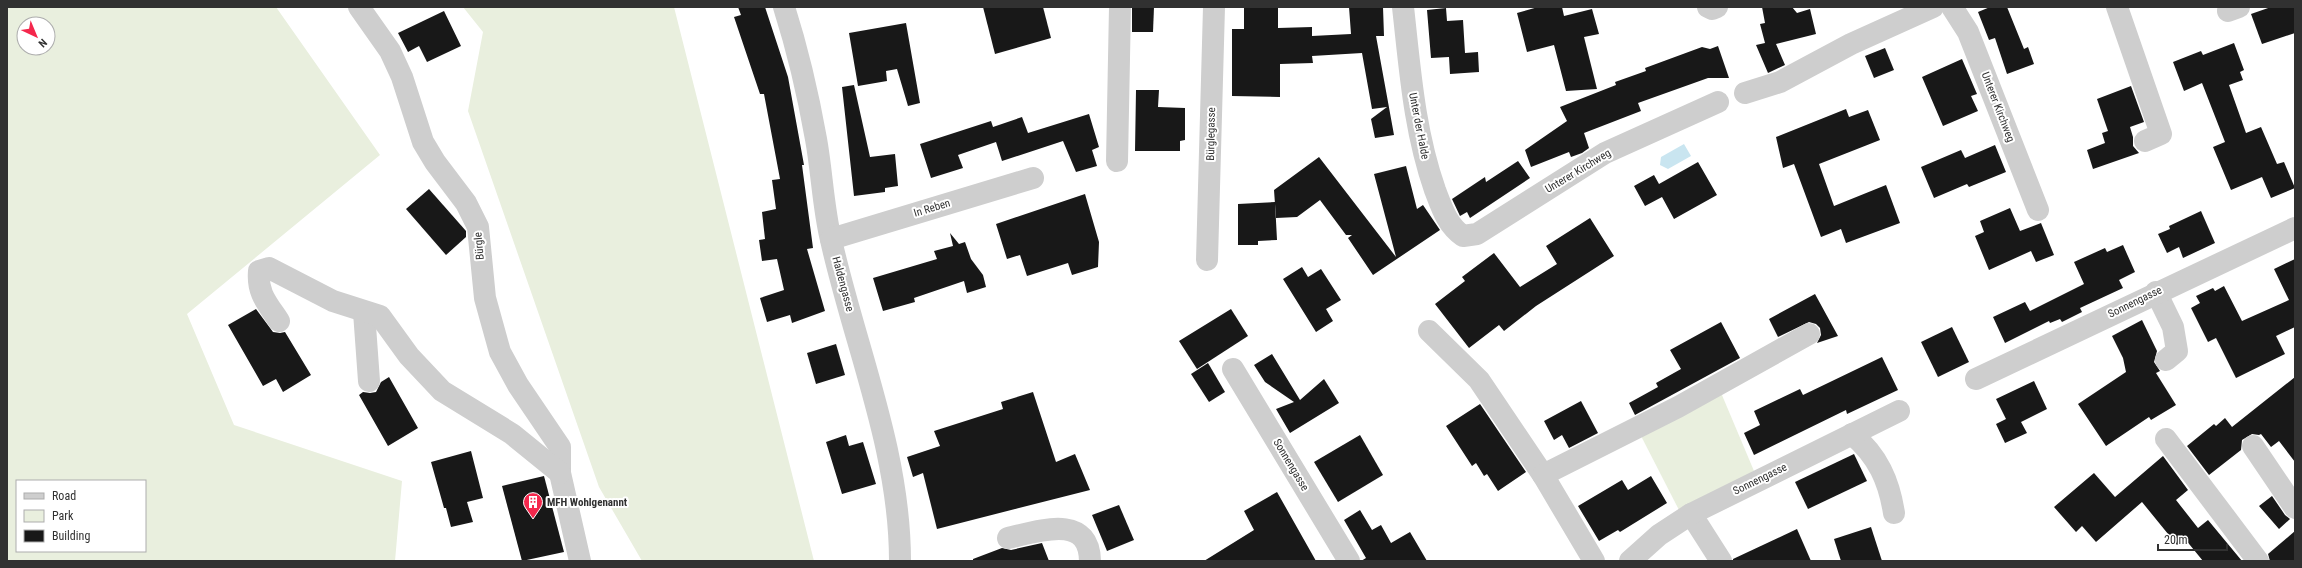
<svg xmlns="http://www.w3.org/2000/svg" width="2302" height="568" font-family="'Roboto Condensed',sans-serif">
<style>
.green{fill:#e9efde;fill-rule:evenodd}
.water{fill:#c9e5f0}
.building{fill:#181818}
.lines{fill:none;stroke-linecap:round;stroke-linejoin:round}
.minor{stroke:#cecece;stroke-width:22}
.labels{text-anchor:middle;dominant-baseline:central;stroke-width:4;stroke-linejoin:round;paint-order:stroke}
.street-label{font-size:11px;fill:#313131;stroke:#fff}
.poi-label{font-size:11px;font-weight:bold;fill:#313131;stroke:#fff;text-anchor:start}
</style>
<rect width="100%" height="100%" fill="#fff"/>
<g class="green">
<path d="M7 7H276L380 155 187 314 234 425 402 481 395 561H7ZM24 24H48V48H24ZM17 481H145V551H17Z"/>
<path d="M463 7H674L814 561H642L599 487 468 111 483 32Z"/>
<path d="M1719 388 1754 471 1680 512 1639 432Z"/>
</g>
<path class="water" d="M1684 144 1691 156 1668 169 1660 165 1661 157Z"/>
<g class="building">
<path d="M738 7H765L788 77 804 165H802L813 248 807 249 825 311 792 323 790 315 767 322 760 298 784 290 777 259 762 261 759 240 765 239 762 212 776 209 772 180 780 179 764 94H760L734 17 741 15Z"/>
<path d="M983 7H1043L1051 38 995 54Z"/>
<path d="M1132 7H1154L1153 32H1132Z"/>
<path d="M1244 7H1278V28L1312 27V36L1351 34 1349 7H1383L1384 36H1376L1394 135 1375 138 1371 119 1387 107 1372 109 1362 53 1312 56 1313 63 1280 64V97L1232 96V29H1244Z"/>
<path d="M1538 7H1562L1564 16 1592 9 1599 34 1584 37 1597 89 1566 91 1554 45 1527 52 1517 13Z"/>
<path d="M1762 7H1792L1797 13 1810 9 1816 34 1776 44 1785 65 1768 73 1756 45 1765 43 1760 24 1765 23Z"/>
<path d="M1990 7H2007L2024 49 2028 47 2034 64 2007 74 1995 38 1989 40 1978 12Z"/>
<path d="M2271 7H2295V33L2262 44 2251 14Z"/>
<path d="M1446 8 1447 21 1463 20 1465 53 1478 52 1479 72 1450 74 1449 57 1431 58 1427 10Z"/>
<path d="M444 11 461 46 427 62 419 46 408 52 398 33Z"/>
<path d="M906 23 920 103 908 106 897 69 886 71 887 81 858 86 849 33Z"/>
<path d="M2234 43 2244 70 2240 72 2243 80 2229 85 2246 133 2261 127 2277 164 2284 162 2295 188 2271 198 2262 177 2231 190 2213 147 2225 142 2202 83 2184 91 2173 62 2201 51 2203 55Z"/>
<path d="M1718 46 1729 78H1708L1638 103 1641 111 1584 133 1589 148 1582 153 1571 157 1569 152 1531 167 1525 150 1567 121 1560 107 1616 85 1615 82 1646 71 1645 68 1702 47 1710 49Z"/>
<path d="M1885 48 1894 70 1874 78 1865 56Z"/>
<path d="M1962 59 1977 94 1971 96 1978 111 1943 126 1922 77Z"/>
<path d="M854 85 870 157 895 154 898 186 885 188V192L854 196 842 87Z"/>
<path d="M2131 86 2144 122 2130 127 2133 137V146L2139 153 2093 169 2087 150 2105 143 2102 133 2108 131 2097 99Z"/>
<path d="M1136 90H1159L1158 107 1185 108V140L1180 141V151H1135Z"/>
<path d="M1846 109 1849 117 1868 110 1880 140 1819 164 1834 206 1886 185 1900 223 1846 243 1841 229 1821 237 1794 164 1783 168 1776 137Z"/>
<path d="M1089 114 1099 147 1092 150 1097 166 1076 172 1063 141 1002 161 996 142 958 155 963 168 931 178 920 144 991 121 993 127 1022 117 1028 133Z"/>
<path d="M1995 145 2006 172 1969 187 1967 184 1934 198 1921 167 1961 150 1965 158Z"/>
<path d="M1319 157 1396 257 1374 174 1406 166 1417 209 1423 205 1440 230 1373 275 1348 238 1352 235H1346L1320 200 1297 217 1276 218 1274 190Z"/>
<path d="M1518 161 1530 178 1470 218 1467 212 1460 216 1452 199 1485 177 1486 182Z"/>
<path d="M1698 162 1717 195 1674 219 1662 197 1645 206 1634 186 1654 175 1659 184Z"/>
<path d="M429 189 466 231V237L446 255 406 209Z"/>
<path d="M1085 194 1099 242 1098 267 1072 275 1068 263 1027 276 1020 255 1007 259 996 224Z"/>
<path d="M1275 202 1277 240 1258 241V245H1238V204Z"/>
<path d="M2010 208 2020 231 2041 223 2054 255 2036 262 2031 251 1989 270 1975 236 1984 232 1980 221Z"/>
<path d="M2201 211 2215 243 2183 258 2179 247 2167 253 2158 234 2170 229 2169 226Z"/>
<path d="M1590 218 1614 256 1536 306 1504 331 1499 325 1469 348 1435 304 1465 281 1462 277 1494 253 1520 287 1557 264 1546 246Z"/>
<path d="M950 233 959 244 965 242 971 259 983 275 986 287 967 293 964 281 914 298 915 302 883 311 873 278 937 259 934 251 953 246Z"/>
<path d="M2123 245 2135 272 2119 280 2123 288 2080 308 2082 312 2062 322 2060 319 2050 323 2049 321 2005 343 1993 317 2025 302 2030 311 2084 284 2074 262 2105 248 2107 252Z"/>
<path d="M2295 259V327L2276 336 2285 354 2236 378 2216 338 2208 342 2191 308 2200 303 2196 296 2213 288 2215 291 2224 286 2242 321 2289 300 2274 269Z"/>
<path d="M1302 267 1308 277 1321 269 1341 300 1326 309 1333 321 1316 332 1283 279Z"/>
<path d="M1815 294 1838 336 1817 343 1821 335 1820 328 1816 324 1809 322 1778 337 1769 319Z"/>
<path d="M256 309 273 332 280 333 285 332 311 375 283 392 276 379 263 386 228 325Z"/>
<path d="M1231 309 1248 336 1197 369 1179 341Z"/>
<path d="M2142 320 2157 351 2154 362 2160 371 2156 373 2176 405 2151 420 2149 417 2106 446 2078 404 2126 372 2123 358 2112 336Z"/>
<path d="M1721 322 1740 358 1635 415 1629 403 1658 387 1656 383 1681 369 1670 350Z"/>
<path d="M1952 327 1969 362 1938 377 1921 342Z"/>
<path d="M836 344 845 375 816 384 807 353Z"/>
<path d="M1272 354 1300 400 1324 379 1339 403 1290 433 1276 409 1294 402 1265 382 1254 365Z"/>
<path d="M1882 357 1898 390 1847 414 1846 410 1754 455 1744 433 1760 425 1754 411 1800 389 1803 395Z"/>
<path d="M1208 363 1225 392 1209 402 1191 374Z"/>
<path d="M389 377 418 428 388 446 359 395 363 392 370 393 376 392 381 382Z"/>
<path d="M2295 377V462L2279 441 2271 447 2261 434 2259 435 2252 434 2242 440 2241 450 2209 475 2187 446 2214 424 2216 426 2225 418 2232 427Z"/>
<path d="M2034 381 2047 409 2021 422 2027 433 2005 443 1996 424 2006 419 1996 399Z"/>
<path d="M1033 392 1056 462 1075 454 1090 490 937 529 923 473 913 477 907 457 940 446 934 431 1003 409 1001 402Z"/>
<path d="M1581 401 1598 433 1569 448 1562 435 1554 440 1544 421Z"/>
<path d="M1480 404 1526 472 1498 491 1487 474 1484 476 1476 463 1472 466 1446 426Z"/>
<path d="M846 435 849 446 863 442 876 484 842 494 826 442Z"/>
<path d="M1360 435 1383 475 1338 502 1314 462Z"/>
<path d="M471 451 483 498 467 502 473 522 451 527 446 508H444L431 462Z"/>
<path d="M1854 454 1867 481 1808 509 1795 482Z"/>
<path d="M2163 456 2188 490 2176 500 2198 528 2208 520 2242 561H2203L2185 539 2177 545 2142 502 2096 542 2082 526 2076 532 2054 507 2094 473 2115 497Z"/>
<path d="M544 476 564 552 522 561 502 486Z"/>
<path d="M1651 476 1667 503 1620 532 1618 530 1599 541 1578 506 1622 480 1628 490Z"/>
<path d="M1277 492 1316 561H1204L1254 530 1244 511Z"/>
<path d="M2272 496 2285 515 2290 519 2279 529 2259 506Z"/>
<path d="M1119 505 1134 540 1107 551 1092 515Z"/>
<path d="M1360 510 1372 530 1381 525 1391 543 1410 532 1427 561H1361L1366 558 1344 520Z"/>
<path d="M1871 527 1882 561H1841L1834 539Z"/>
<path d="M1797 529 1811 561H1733V559Z"/>
<path d="M2295 531V561H2270L2268 554Z"/>
<path d="M1042 543 1049 561H973V559L1002 548 1011 550Z"/>
</g>
<g class="lines">
<g class="minor">
<path d="M359 7 390 51 402 77 423 142 435 162 466 203 478 227 485 298 500 352 518 385 560 447V473L580 561"/>
<path d="M784 7C798 51 808 94 816 139 822 172 823 207 831 240 855 347 900 450 900 561"/>
<path d="M1403 7C1410 69 1414 130 1435 190 1442 208 1447 225 1463 236L1477 234 1605 153 1718 102"/>
<path d="M1708 7 1712 9 1717 7"/>
<path d="M1952 7 1968 32 2038 210"/>
<path d="M2117 7 2161 134 2145 141"/>
<path d="M2228 11 2239 7"/>
<path d="M1745 93 1780 82 1851 44 1933 7"/>
<path d="M1117 161 1120 7"/>
<path d="M831 239 1033 178"/>
<path d="M1207 260 1214 7"/>
<path d="M2156 292 2173 327 2177 351 2166 360"/>
<path d="M364 312 369 381"/>
<path d="M279 321C267 303 257 293 259 271L269 268 333 301 380 316 409 356 442 391 512 434 560 473"/>
<path d="M1429 331 1479 380 1543 475"/>
<path d="M1233 369 1349 561"/>
<path d="M1976 379 2295 228"/>
<path d="M1852 434C1878 456 1889 481 1894 513"/>
<path d="M2166 439 2258 561"/>
<path d="M2253 446 2295 508"/>
<path d="M1691 514 1721 561"/>
<path d="M1008 538C1039 531 1089 513 1090 561"/>
<path d="M1594 561 1543 475 1678 407 1809 334"/>
<path d="M1630 561 1659 535 1691 514 1899 411"/>
</g>
</g>
<defs>
<symbol id="building-pin" viewBox="-11 -11 22 30"><path d="M0 17L-7.5 6A9.5 9.5 0 1 1 7.5 6Z" fill="#f4274c" stroke="#fff"/><path d="M-4-6H4V6H1V3H-1V6H-4ZM-2.5-4.3h1.7v1.8h-1.7ZM.8-4.3h1.7v1.8H.8ZM-2.5-1h1.7V.8h-1.7ZM.8-1h1.7V.8H.8Z" fill="#fff"/></symbol>
</defs>
<g fill-rule="evenodd">
<use href="#building-pin" x="522" y="491" width="22" height="30"/>
</g>
<g class="labels">
<g class="street-label">
<text transform="translate(1998 107) rotate(69)">Unterer Kirchweg</text>
<text transform="translate(1419 126) rotate(79)">Unter der Halde</text>
<text transform="translate(1211 134) rotate(-89)">Bürglegasse</text>
<text transform="translate(1578 171) rotate(-31)">Unterer Kirchweg</text>
<text transform="translate(932 208) rotate(-17)">In Reben</text>
<text transform="translate(479 246) rotate(-95)">Bürgle</text>
<text transform="translate(843 284) rotate(75)">Haldengasse</text>
<text transform="translate(2135 302) rotate(-26)">Sonnengasse</text>
<text transform="translate(1291 465) rotate(59)">Sonnengasse</text>
<text transform="translate(1760 479) rotate(-26)">Sonnengasse</text>
</g>
<g class="poi-label">
<text x="547" y="502">MFH Wohlgenannt</text>
</g>
</g>
<rect width="2302" height="568" fill="none" stroke="#313131" stroke-width="16"/>
<rect x="16" y="480" width="130" height="72" fill="#ffffff" stroke="#adadad"/>
<rect x="24" y="493" width="20" height="6" fill="#cecece" stroke="#adadad"/>
<text x="52" y="500" font-size="12" fill="#313131">Road</text>
<rect x="24" y="510" width="20" height="12" fill="#e9efde" stroke="#adadad"/>
<text x="52" y="520" font-size="12" fill="#313131">Park</text>
<rect x="24" y="530" width="20" height="12" fill="#181818" stroke="#adadad"/>
<text x="52" y="540" font-size="12" fill="#313131">Building</text>
<g transform="translate(36 36) rotate(136)"><circle r="19" fill="#ffffff" stroke="#adadad"/>
<path d="M0-3L7 15L0 10L-7 15Z" fill="#f4274c"/>
<text y="-6" font-size="11" font-weight="bold" text-anchor="middle" fill="#313131">N</text>
</g>
<path d="M2158 544v6h69v-6" fill="none" stroke="#313131" stroke-width="2"/>
<text x="2164" y="544" font-size="12" fill="#313131" stroke="#ffffff" stroke-width="3" paint-order="stroke">20 m</text>
</svg>
